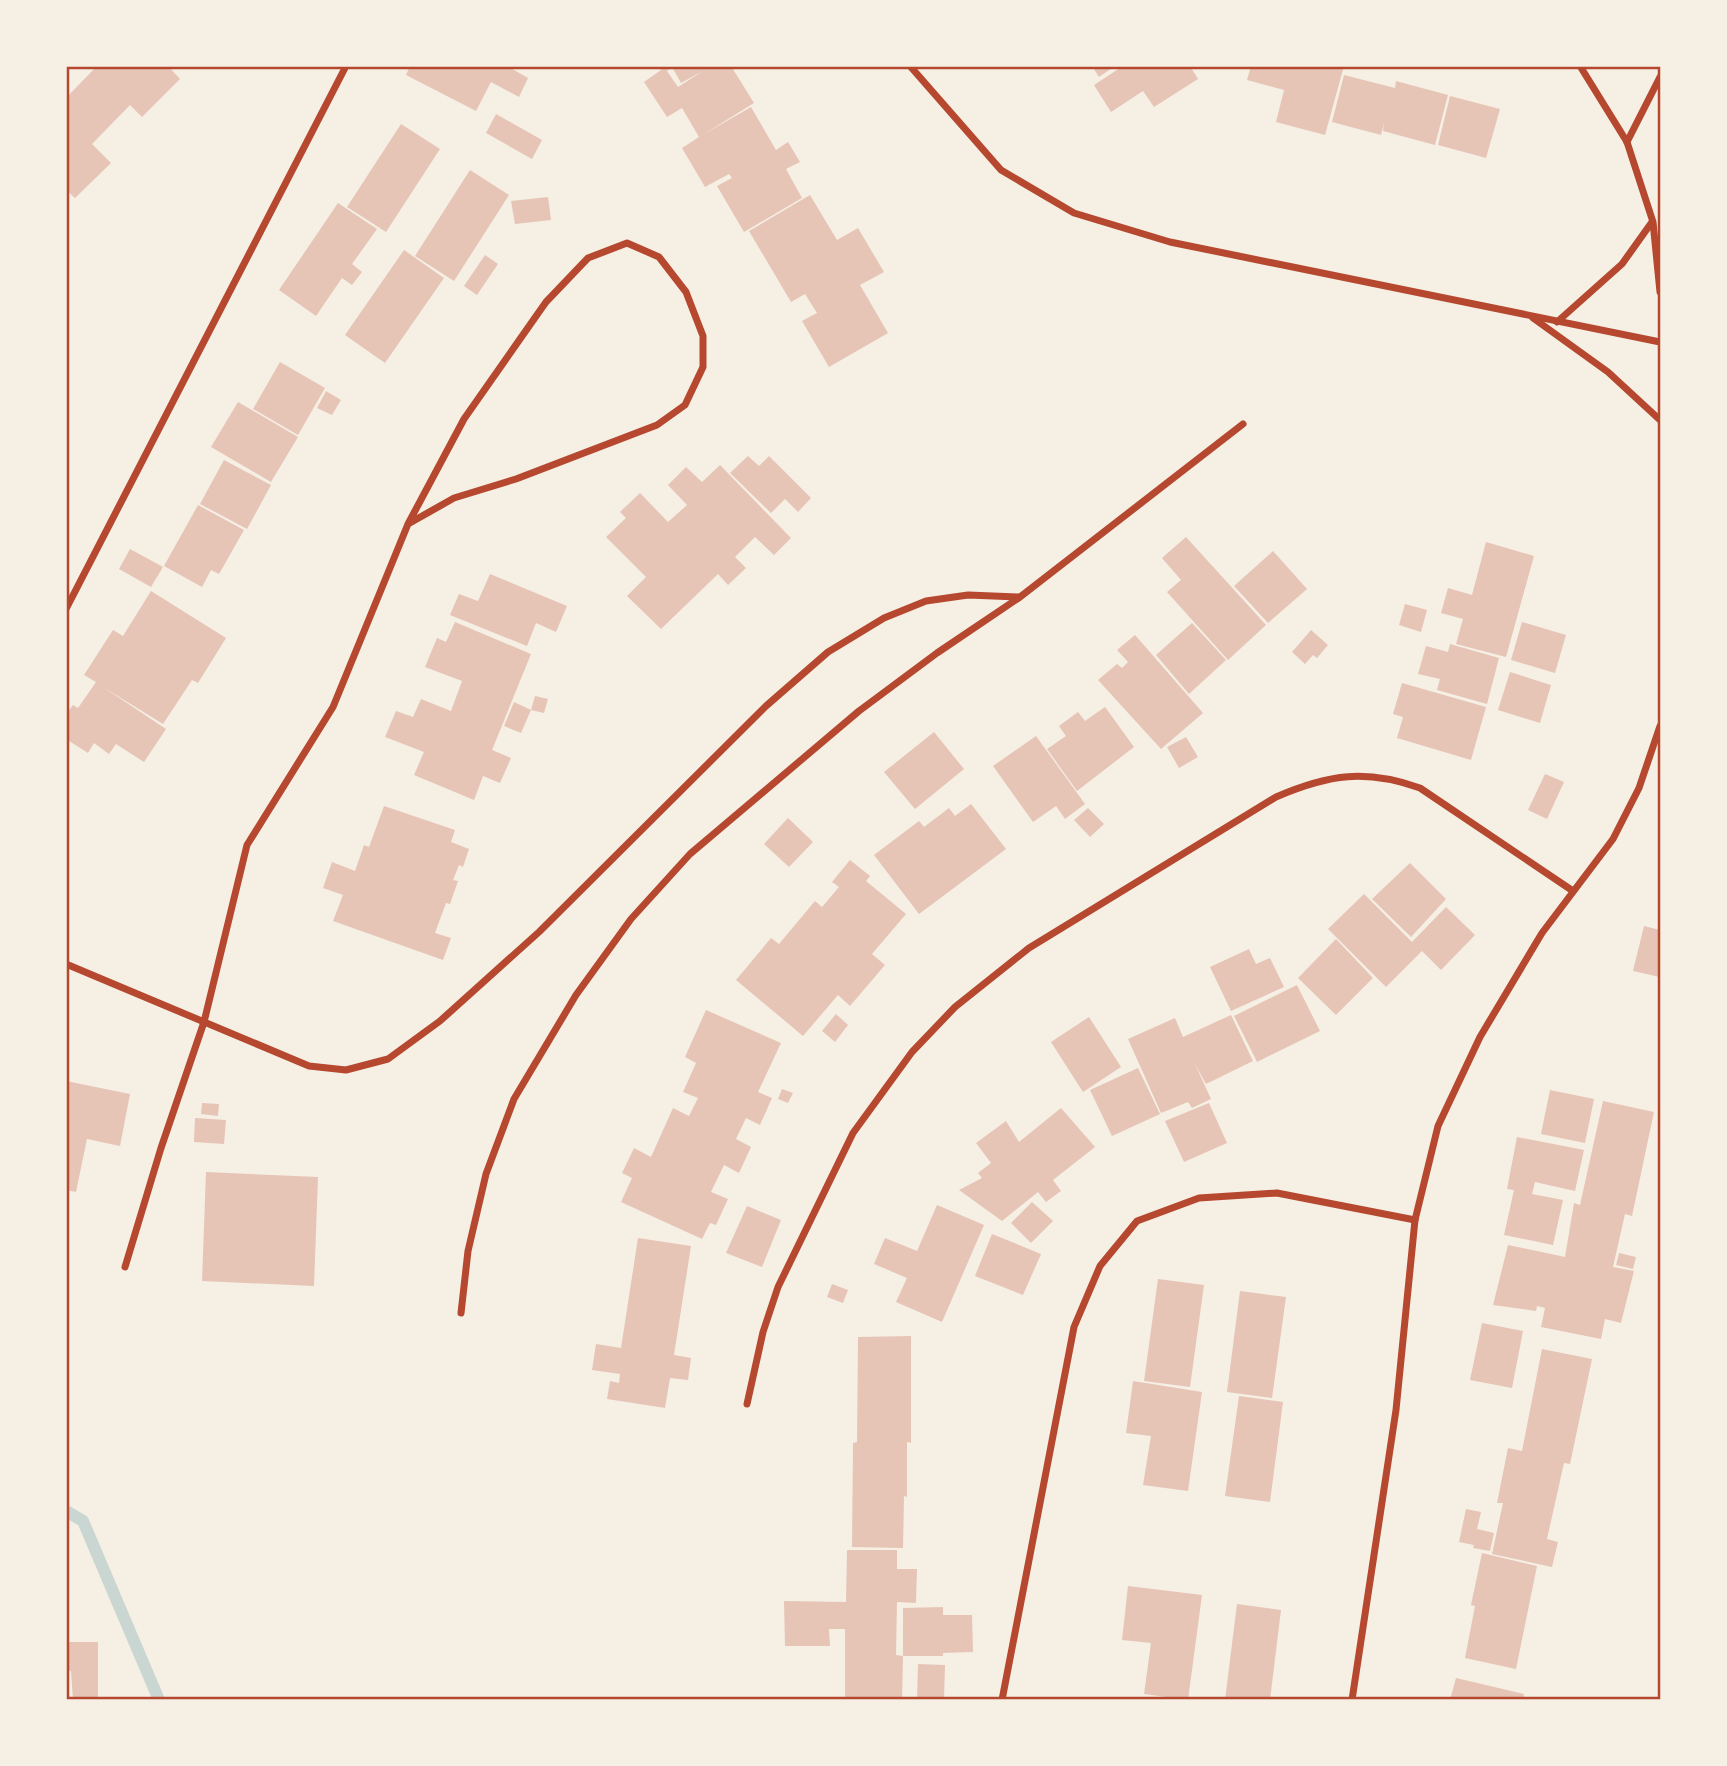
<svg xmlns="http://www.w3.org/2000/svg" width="1727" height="1766" font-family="Spectral,serif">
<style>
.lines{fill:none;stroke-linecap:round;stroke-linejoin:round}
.stream{stroke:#c9d6d2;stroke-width:12}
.building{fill:#e6c5b7;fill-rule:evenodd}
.minor{stroke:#b5482f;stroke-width:7}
.neatline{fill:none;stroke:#b5482f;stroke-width:2.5}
</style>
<rect width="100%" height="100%" fill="#f6efe4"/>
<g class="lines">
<path class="stream" d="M66 1511 83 1521 159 1700"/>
</g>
<g class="building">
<path d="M97 66H168L180 79 142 117 130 105 92 144 111 163 75 198 66 190V98Z"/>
<path d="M410 66H507L528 78 519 97 491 82 476 111 406 75Z"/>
<path d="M659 66H731L754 103 704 134 751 107 776 150 788 142 800 162 786 169 802 198 744 232 717 186 732 178 729 174 705 187 682 148 699 137 682 108 667 117 644 82 661 70ZM672 67 681 83 703 71 678 87 667 71Z"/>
<path d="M1092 66H1115L1099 77Z"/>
<path d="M1123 66H1190L1198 79 1154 107 1143 91 1111 112 1094 85Z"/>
<path d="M1251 66H1344L1325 135 1276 122 1284 90 1247 80Z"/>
<path d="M1344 75 1395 88 1396 81 1448 95 1435 145 1383 131 1384 123 1381 135 1332 122Z"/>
<path d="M1450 96 1500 109 1486 158 1438 145Z"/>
<path d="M496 114 542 140 532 159 486 133Z"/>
<path d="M401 124 440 149 386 232 347 207Z"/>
<path d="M470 170 509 195 454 281 415 256Z"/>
<path d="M810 195 837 240 858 228 884 272 860 285 888 333 829 367 802 321 817 313 805 294 791 302 749 231Z"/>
<path d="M548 197 551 220 515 224 511 201Z"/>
<path d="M338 203 377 229 352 264 362 272 352 285 342 278 316 316 279 290Z"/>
<path d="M404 250 444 278 385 363 345 335Z"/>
<path d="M485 255 498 264 477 295 464 286Z"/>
<path d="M280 362 325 388 298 435 253 409Z"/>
<path d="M326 391 341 400 332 415 317 408Z"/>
<path d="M238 402 298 437 271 482 211 447Z"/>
<path d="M748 456 759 466 769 456 811 498 798 512 785 499 771 513 730 473Z"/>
<path d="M224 460 271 485 247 529 200 504Z"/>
<path d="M720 465 791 538 774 555 755 537 735 557 746 568 728 585 718 574 661 629 627 596 646 577 606 537 626 518 620 512 640 493 668 522 687 505 668 485 686 467 702 482Z"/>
<path d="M198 505 244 530 219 574 211 570 202 587 164 566Z"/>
<path d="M1186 537 1266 625 1228 660 1167 592 1181 580 1162 558Z"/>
<path d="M1486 542 1534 556 1506 657 1456 644 1463 619 1441 613 1448 588 1472 595Z"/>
<path d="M130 549 163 567 151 587 119 569Z"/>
<path d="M1273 551 1307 589 1268 623 1234 586Z"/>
<path d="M490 574 567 606 556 632 536 623 527 646 450 615 459 594 478 601Z"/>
<path d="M151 591 226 638 198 683 192 680 163 724 103 687 166 729 144 762 116 744 109 754 94 743 88 753 66 739V714L73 705 78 708 96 682 84 675 113 630 123 636Z"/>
<path d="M1405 604 1427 610 1421 632 1399 625Z"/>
<path d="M455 622 531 654 492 750 511 758 500 783 483 776 474 800 414 775 424 752 385 737 396 711 413 717 421 699 451 711 462 681 425 667 437 638 446 642Z"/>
<path d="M1522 622 1566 635 1555 673 1511 660Z"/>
<path d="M1192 623 1226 660 1189 694 1156 655Z"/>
<path d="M1311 630 1328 645 1317 658 1313 655 1305 664 1292 652Z"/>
<path d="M1135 635 1203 713 1161 749 1098 680 1117 664 1122 668 1128 662 1117 650Z"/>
<path d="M1450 644 1499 658 1487 704 1437 690 1440 679 1418 674 1426 646 1448 652Z"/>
<path d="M1510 672 1551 685 1540 723 1498 710Z"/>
<path d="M1402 683 1486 707 1471 760 1397 738 1403 717 1393 714Z"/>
<path d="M535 696 548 699 544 713 531 710Z"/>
<path d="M514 702 531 710 521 733 504 726Z"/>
<path d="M1105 707 1134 747 1077 791 1047 749 1066 736 1059 726 1078 712 1085 721Z"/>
<path d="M934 732 964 769 915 809 884 772Z"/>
<path d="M1036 736 1085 804 1065 819 1056 806 1033 822 993 766Z"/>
<path d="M1186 737 1198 757 1179 768 1167 747Z"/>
<path d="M1545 774 1564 782 1547 819 1528 810Z"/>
<path d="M971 804 1006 849 919 914 874 855 919 821 924 827 949 808 955 816Z"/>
<path d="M384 806 455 830 451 842 469 849 463 867 459 865 453 880 458 881 450 904 446 903 435 933 451 938 443 960 333 921 343 895 323 888 332 862 355 871 364 845 369 847Z"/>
<path d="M1088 808 1104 824 1090 837 1074 820Z"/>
<path d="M788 818 813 842 789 867 764 844Z"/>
<path d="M850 860 870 876 866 881 906 914 872 954 885 965 850 1006 838 995 803 1036 736 980 771 938 779 944 815 901 822 907 839 887 832 882Z"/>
<path d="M1410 863 1446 899 1411 937 1372 899Z"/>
<path d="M1364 894 1412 942 1446 907 1475 935 1441 970 1422 951 1386 987 1328 929Z"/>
<path d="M1644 926 1660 930V977L1633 971Z"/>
<path d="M1336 939 1373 978 1336 1015 1298 978Z"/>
<path d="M1249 949 1256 964 1270 958 1284 987 1231 1011 1210 967Z"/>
<path d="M1297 985 1320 1031 1257 1062 1234 1016Z"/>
<path d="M706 1010 781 1043 758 1092 772 1098 760 1125 746 1118 736 1139 751 1147 739 1173 724 1165 711 1192 728 1199 716 1225 710 1223 702 1239 621 1202 632 1178 622 1173 634 1148 651 1157 673 1108 689 1116 698 1098 683 1092 696 1063 685 1057Z"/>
<path d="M836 1014 848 1025 835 1042 822 1031Z"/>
<path d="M1231 1015 1253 1061 1206 1084 1195 1064 1211 1099 1192 1108 1188 1102 1161 1113 1128 1039 1175 1018 1183 1037Z"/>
<path d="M1089 1017 1121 1067 1083 1092 1051 1042Z"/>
<path d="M1138 1068 1160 1114 1112 1136 1090 1090Z"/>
<path d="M66 1081 130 1094 120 1146 87 1139 76 1192 66 1190Z"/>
<path d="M782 1089 793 1093 788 1103 778 1099Z"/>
<path d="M1550 1090 1594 1099 1585 1143 1541 1134Z"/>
<path d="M1603 1101 1654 1112 1632 1216 1625 1214 1613 1267 1634 1271 1621 1323 1605 1319 1601 1339 1541 1327 1545 1308 1537 1306 1536 1311 1493 1305 1508 1245 1565 1257 1574 1203 1580 1205Z"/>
<path d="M202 1103 219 1104 218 1116 201 1114Z"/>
<path d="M1209 1103 1227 1143 1184 1162 1165 1121Z"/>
<path d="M1061 1108 1095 1147 1053 1180 1061 1191 1046 1202 1038 1192 1002 1221 959 1190 982 1178 978 1173 991 1163 976 1143 1006 1121 1019 1142Z"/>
<path d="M195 1118 226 1120 224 1144 194 1142Z"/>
<path d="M1517 1137 1584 1150 1575 1191 1535 1182 1532 1194 1563 1200 1553 1245 1504 1235 1514 1190 1507 1189Z"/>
<path d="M206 1172 318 1177 314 1286 202 1281Z"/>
<path d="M1032 1202 1053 1221 1031 1243 1011 1223Z"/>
<path d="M937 1205 984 1225 942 1322 896 1302 907 1278 874 1264 885 1238 917 1251Z"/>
<path d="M747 1206 781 1220 762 1267 726 1253Z"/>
<path d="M992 1234 1041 1254 1023 1295 975 1276Z"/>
<path d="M638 1238 691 1246 674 1355 691 1358 688 1380 670 1378 665 1408 607 1399 610 1381 619 1383 620 1374 592 1370 596 1344 621 1348Z"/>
<path d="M1619 1253 1636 1257 1633 1269 1616 1265Z"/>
<path d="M1158 1279 1204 1285 1190 1387 1144 1381Z"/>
<path d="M832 1284 848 1290 843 1303 827 1297Z"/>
<path d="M1240 1291 1286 1297 1272 1398 1227 1392Z"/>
<path d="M1482 1323 1523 1331 1512 1388 1470 1380Z"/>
<path d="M911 1336V1443L907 1442V1497L904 1496 903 1548 852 1547 853 1443 857 1442 858 1337Z"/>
<path d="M1542 1349 1592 1359 1570 1464 1564 1463 1547 1539 1558 1542 1552 1567 1492 1554 1503 1503H1497L1508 1448 1522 1451Z"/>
<path d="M1133 1381 1202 1392 1188 1491 1143 1485 1151 1436 1126 1433Z"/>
<path d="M1239 1396 1283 1402 1270 1502 1225 1496Z"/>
<path d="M1466 1509 1481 1512 1477 1529 1494 1533 1490 1551 1473 1548 1474 1545 1459 1542Z"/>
<path d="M847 1550H897V1569H917L916 1603 897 1602 896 1655 903 1656V1608L943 1607V1615H972L973 1652 943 1653V1656H903L902 1700H845V1629H829L830 1646H785L784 1601 846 1602Z"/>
<path d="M1482 1553 1537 1566 1516 1669 1465 1658 1475 1606 1471 1605Z"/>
<path d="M1128 1586 1202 1595 1188 1700 1144 1694 1151 1643 1122 1640Z"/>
<path d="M1237 1604 1281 1610 1270 1700H1225Z"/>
<path d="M66 1642H98V1700H73L71 1671 66 1670Z"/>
<path d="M918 1664 945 1665 944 1700H917Z"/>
<path d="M1456 1678 1524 1694 1523 1700H1450Z"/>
</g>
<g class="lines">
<g class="minor">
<path d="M910 66 1001 170 1074 213 1170 242 1660 342"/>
<path d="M1580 66 1627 142 1653 222 1660 292"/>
<path d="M1627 142 1660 77"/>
<path d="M1533 318 1608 372 1660 420"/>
<path d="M1557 322 1622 264 1652 222"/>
<path d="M66 609 346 66"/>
<path d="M66 964 309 1066 346 1070 388 1059 440 1021 539 932 766 706 828 652 884 618 926 601 968 595 1019 597"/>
<path d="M125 1267 161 1148 204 1022 247 845 333 707 408 524 464 419 546 302 588 258 627 243 659 257 686 292 703 336V367L685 405 657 425 516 479 454 498 408 524"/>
<path d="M461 1313 468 1251 486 1174 514 1099 576 995 631 919 690 854 859 711 937 653 1020 597 1243 424"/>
<path d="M747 1404 763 1332 778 1287 853 1133 912 1052 955 1007 1029 948 1276 797C1329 774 1366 769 1420 788L1573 891"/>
<path d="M1002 1700 1074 1327 1100 1266 1137 1221 1199 1198 1277 1193 1415 1220"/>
<path d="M1352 1700 1396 1410 1415 1220 1438 1126 1480 1037 1542 933 1613 839 1639 788 1660 726"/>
</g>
</g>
<rect width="1727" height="1766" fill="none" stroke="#f6efe4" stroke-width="136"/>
<rect x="68" y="68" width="1591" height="1630" class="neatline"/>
</svg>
